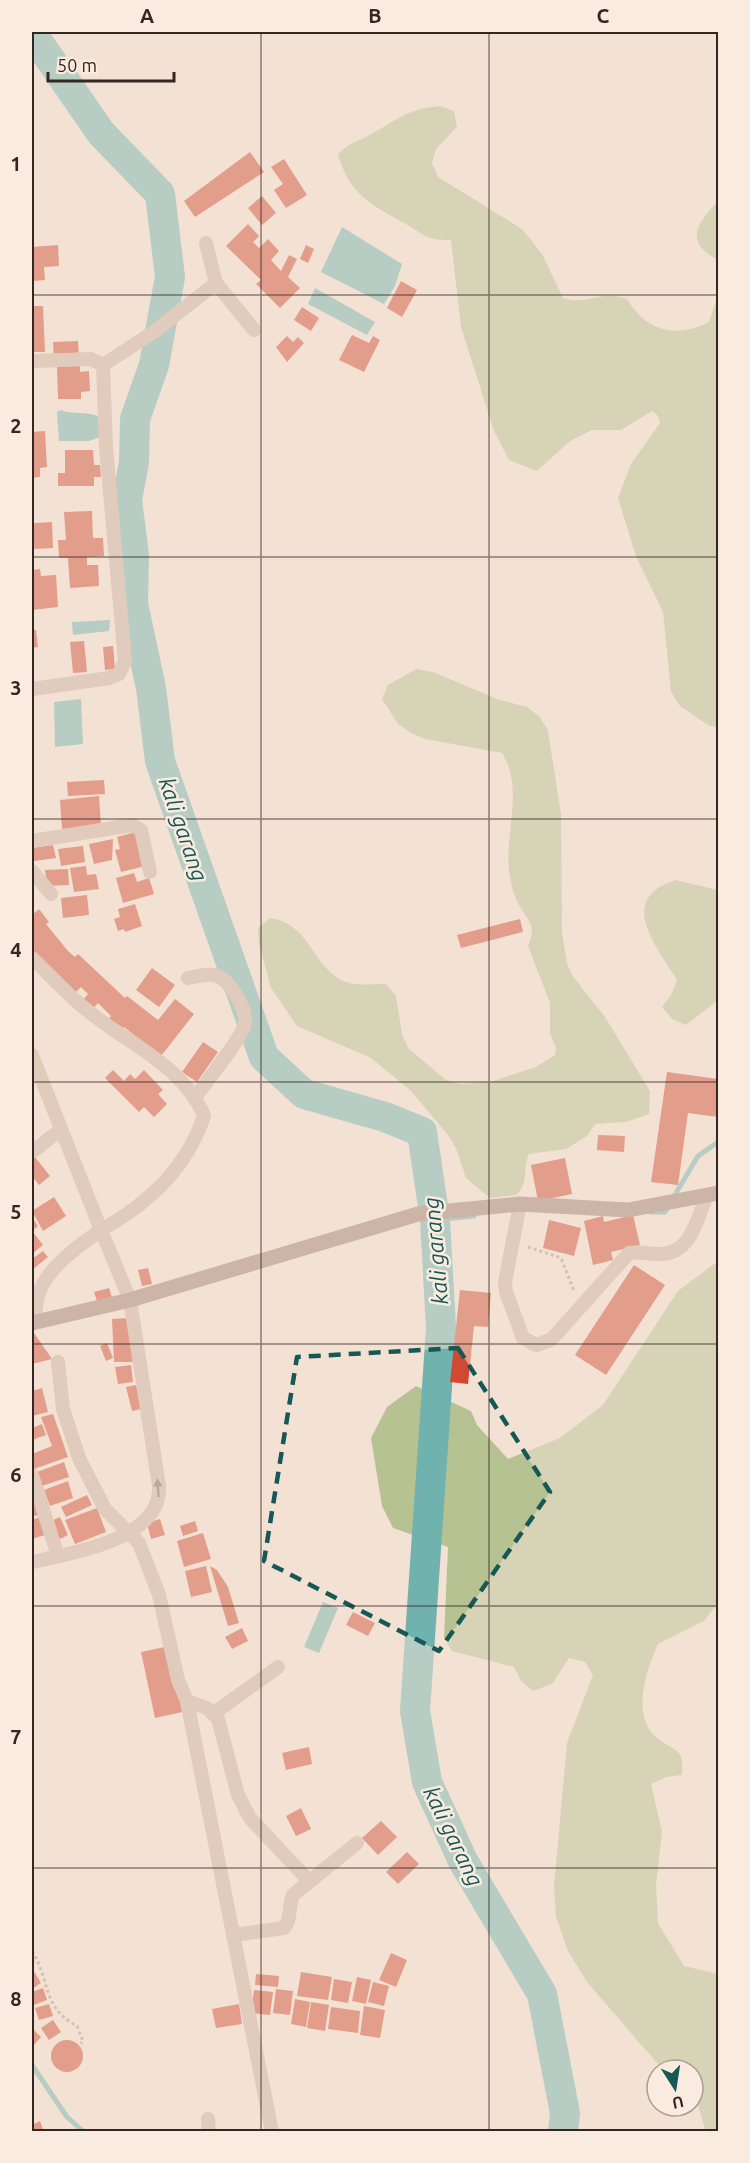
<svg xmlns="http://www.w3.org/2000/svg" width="750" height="2163" font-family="Ubuntu,sans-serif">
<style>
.green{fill:#b7c293}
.water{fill:#70b2ae}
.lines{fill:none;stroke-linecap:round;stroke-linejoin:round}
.stream{stroke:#70b2ae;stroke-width:5}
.river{stroke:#70b2ae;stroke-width:30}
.building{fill:#d14933}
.path{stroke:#b79889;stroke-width:3;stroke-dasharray:3 3;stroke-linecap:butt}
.street{stroke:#cbaf9f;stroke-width:14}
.secondary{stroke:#9e7d71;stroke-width:15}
.oneway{fill:#78645b}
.marked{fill:none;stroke:#165856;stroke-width:4.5;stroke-dasharray:12 8;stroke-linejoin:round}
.grid{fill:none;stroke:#342723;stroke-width:1.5;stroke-opacity:0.55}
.labels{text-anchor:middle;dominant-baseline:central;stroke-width:5;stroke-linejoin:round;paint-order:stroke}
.water-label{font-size:22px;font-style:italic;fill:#165856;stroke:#faebe0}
.neatline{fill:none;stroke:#342723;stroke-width:2}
.grid-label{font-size:20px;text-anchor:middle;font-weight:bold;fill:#342723}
</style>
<rect width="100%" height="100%" fill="#f3e1d4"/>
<g class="green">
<path d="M440 106 454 111 457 127 436 149 432 163 438 177 522 229 542 254 563 298C590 306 599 289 627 299 646 331 676 339 709 322L718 295V728L708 725 680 706 671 692 663 612 636 556 618 498 631 464 660 423 658 416 652 411 621 430H592L570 441 537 471 509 460 494 431 461 327 451 240C424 240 426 235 404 223 370 204 349 194 338 154 347 144 354 143 366 137 397 121 402 110 440 106Z"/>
<path d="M718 201V264V260C683 241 697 224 718 201Z"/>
<path d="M416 669 433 672 497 699 527 707 540 717 548 731 561 814 562 933 567 964 574 978 605 1017 650 1091 649 1114 626 1122 595 1124 587 1136 566 1149 529 1154C522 1168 530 1183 516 1195L490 1198 466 1178 456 1148 448 1135 410 1090 371 1058 297 1026 271 988 259 944 258 928 270 918C309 924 310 960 339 979 352 987 371 984 386 984L396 996 402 1034 408 1048 446 1080 461 1084 493 1081 536 1067 555 1055 556 1048 550 1033V1003L528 946C537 924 529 923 519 905 514 897 510 880 509 870 505 831 524 787 502 753L425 739 411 733 398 724 382 699 388 685Z"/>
<path d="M676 880 718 890V1000L686 1025 672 1019 662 1007 671 995 677 980C657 947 615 899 676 880Z"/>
<path d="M718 1261V1603L704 1621 658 1644C646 1670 629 1720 660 1740 678 1753 684 1749 682 1775L666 1777 651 1784 662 1832 656 1885 658 1923 684 1966 718 1974V2131L706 2132 693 2089V2070H663L587 1982 568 1951 556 1917 554 1886 567 1743 593 1675 585 1662 569 1658 552 1684 533 1691 521 1681 514 1667 452 1651 444 1638 448 1547 393 1528 382 1506 371 1438 387 1407 416 1386 471 1411 477 1425 508 1459 560 1438 603 1405 678 1291Z"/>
</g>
<g class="water">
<path d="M342 227 402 264 395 286 384 304 321 272Z"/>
<path d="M315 288 375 322 367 335 308 304Z"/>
<path d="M61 410C72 415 86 411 98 416L100 437 89 441H59L57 412Z"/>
<path d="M110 620 109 631 73 635 72 622Z"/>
<path d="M81 699 83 744 55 747 54 702Z"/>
<path d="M323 1602 338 1608 319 1653 304 1647Z"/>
</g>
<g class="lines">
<g class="stream">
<path d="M673 1198 698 1156 718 1142"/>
<path d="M651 1212H665L669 1206"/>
<path d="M435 1220 474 1216"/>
<path d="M32 2065 67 2117 84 2132"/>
</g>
<path class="river" d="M32 33 101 133 160 194 170 277 154 365 135 419 134 462 127 500 134 555 133 604 151 688 160 761 264 1057 304 1094 385 1117 422 1132 435 1220 441 1328 415 1711 427 1782 463 1861 542 1994 565 2113 563 2132"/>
</g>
<g class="building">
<path d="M250 152 264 172 195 217 184 201Z"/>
<path d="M284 159 307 195 286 208 274 190 283 184 271 167Z"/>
<path d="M262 196 276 213 262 225 248 208Z"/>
<path d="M248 224 259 236 253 242 259 248 268 239 279 251 271 260 281 271 289 255 297 259 288 277 300 288 280 308 256 284 261 280 226 246Z"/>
<path d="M58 245 59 266 44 267 45 280 32 281V247Z"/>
<path d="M306 245 314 249 308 263 300 259Z"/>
<path d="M401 281 417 290 402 317 387 308Z"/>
<path d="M32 306H43L45 352H32Z"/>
<path d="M302 307 319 318 311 331 294 320Z"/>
<path d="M352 335 369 343 373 336 380 340 364 372 339 360Z"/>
<path d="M287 336 293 342 298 337 304 343 287 362 276 347Z"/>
<path d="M78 341 79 358 54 360 53 342Z"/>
<path d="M57 366H80V372L89 371 90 391 81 392V399H58Z"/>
<path d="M45 431 47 467 40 468V477L32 478V432Z"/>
<path d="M65 450H93L94 465H100L101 477H94V486H58V473H65Z"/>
<path d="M92 511 93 538H103L104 556 87 557V565H98L99 586 70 588 68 558H59L58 540H66L64 512Z"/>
<path d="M52 522 53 548 32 549 34 523Z"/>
<path d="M40 569 41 576 56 575 58 607 32 610V570Z"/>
<path d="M32 630H36L38 647 32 648Z"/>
<path d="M84 641 87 672 73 673 70 642Z"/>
<path d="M113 646 115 669 105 670 103 647Z"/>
<path d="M104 780 105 794 68 796 67 782Z"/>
<path d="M99 796 101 826 62 829 60 800Z"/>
<path d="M136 832 145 866 121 872 115 850 120 849 117 837Z"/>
<path d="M113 839 112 860 94 864 89 844Z"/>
<path d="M53 845 56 858 34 861 32 848Z"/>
<path d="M83 846 85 862 61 866 58 849Z"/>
<path d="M86 866 87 875 96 874 99 889 74 892 70 868Z"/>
<path d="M68 869 69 885 47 886 45 870Z"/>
<path d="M134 873 137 882 149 878 154 894 123 903 116 878Z"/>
<path d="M87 895 89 915 63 918 61 898Z"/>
<path d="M135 904 142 926 125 932 124 929 118 931 114 919 120 917 118 909Z"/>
<path d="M39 909 49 922 46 924 68 951 75 957 78 954 125 998 127 996 158 1020 175 999 194 1014 161 1056 124 1027 121 1031 107 1021 111 1016 98 1003 92 1010 82 1001 88 994 81 987 75 993 32 953V915Z"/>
<path d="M520 919 523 932 461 948 457 935Z"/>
<path d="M152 968 175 985 159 1007 136 990Z"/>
<path d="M203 1042 218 1052 197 1082 182 1072Z"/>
<path d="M113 1070 124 1081 130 1074 135 1079 144 1070 163 1090 158 1094 167 1104 154 1117 144 1107 139 1112 105 1078Z"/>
<path d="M667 1072 718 1079V1117L688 1113 678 1185 651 1182Z"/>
<path d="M598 1135 625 1136 624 1152 597 1150Z"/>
<path d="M35 1157 50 1176 39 1185 32 1176V1160Z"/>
<path d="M565 1158 572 1194 538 1201 531 1165Z"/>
<path d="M54 1197 66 1216 43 1231 32 1211Z"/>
<path d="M633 1215 640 1245 611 1252 613 1260 593 1265 584 1221 603 1216 604 1222Z"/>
<path d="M32 1217 38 1226 32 1231Z"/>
<path d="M549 1220 581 1228 574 1256 543 1248Z"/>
<path d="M33 1232 43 1245 32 1254V1233Z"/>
<path d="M43 1251 48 1257 32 1270V1259Z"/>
<path d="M634 1265 665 1285 606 1375 575 1355Z"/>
<path d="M148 1268 152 1284 142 1286 138 1270Z"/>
<path d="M109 1288 112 1298 97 1301 94 1292Z"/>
<path d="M460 1290 491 1293 488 1327 474 1326 468 1384 450 1382Z"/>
<path d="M131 1318 133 1362H114L112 1319Z"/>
<path d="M34 1333 52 1359 32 1364V1334Z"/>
<path d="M107 1343 113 1358 106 1361 100 1346Z"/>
<path d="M131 1365 133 1382 118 1384 115 1367Z"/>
<path d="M136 1385 141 1409 132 1411 126 1387Z"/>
<path d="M42 1388 48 1412 32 1416V1391Z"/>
<path d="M53 1414 68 1457 34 1469 32 1454 52 1446 41 1417Z"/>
<path d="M42 1424 46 1435 32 1440V1428Z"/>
<path d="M64 1462 69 1477 42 1486 37 1472Z"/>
<path d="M68 1481 73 1498 50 1506 44 1490Z"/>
<path d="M87 1495 92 1505 66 1517 61 1507Z"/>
<path d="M34 1503 38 1515 32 1517V1504Z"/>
<path d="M97 1508 106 1532 75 1544 65 1520Z"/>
<path d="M42 1516 48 1534 32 1539V1520Z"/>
<path d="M60 1517 68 1535 58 1540 49 1522Z"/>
<path d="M160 1519 165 1535 151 1539 147 1523Z"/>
<path d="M195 1521 198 1531 183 1536 180 1526Z"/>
<path d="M203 1533 211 1559 184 1567 177 1541Z"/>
<path d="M206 1566 212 1592 191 1597 185 1571Z"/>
<path d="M210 1566 217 1570 228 1587 239 1623 228 1626Z"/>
<path d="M353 1612 375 1623 368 1636 346 1625Z"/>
<path d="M242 1628 248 1641 232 1649 225 1637Z"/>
<path d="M169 1646 182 1712 155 1718 141 1652Z"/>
<path d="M309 1747 312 1764 286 1770 282 1753Z"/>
<path d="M301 1808 311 1829 296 1836 286 1816Z"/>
<path d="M381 1821 397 1837 378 1855 362 1838Z"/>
<path d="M407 1852 419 1864 398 1884 386 1872Z"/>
<path d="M391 1953 407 1960 396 1987 379 1980Z"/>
<path d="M32 1968 41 1983 32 1989Z"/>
<path d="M301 1972 332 1977 328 2000 297 1996Z"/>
<path d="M256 1974 279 1976 278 1987 255 1985Z"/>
<path d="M357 1977 371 1980 366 2004 352 2001Z"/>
<path d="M334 1979 352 1982 348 2003 331 2000Z"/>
<path d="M373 1982 389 1986 384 2006 368 2002Z"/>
<path d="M43 1988 47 2000 34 2005 32 1992Z"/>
<path d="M276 1989 293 1991 290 2015 273 2013Z"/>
<path d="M254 1990 273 1992 270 2015 251 2013Z"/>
<path d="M295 1999 310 2002 306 2027 291 2024Z"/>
<path d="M311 2002 329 2005 325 2031 307 2028Z"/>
<path d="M49 2004 53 2016 39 2020 35 2008Z"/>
<path d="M239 2004 242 2024 216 2028 212 2009Z"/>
<path d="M364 2006 385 2010 380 2038 360 2035Z"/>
<path d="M331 2007 360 2011 358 2033 328 2029Z"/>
<path d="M53 2020 61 2032 49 2040 41 2028Z"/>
<path d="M32 2028 41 2037 32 2047Z"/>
<circle cx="67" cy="2056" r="16"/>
<path d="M40 2121 44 2132H32V2125Z"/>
</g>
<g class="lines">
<g class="path">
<path d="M528 1247 561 1258 574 1291"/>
<path d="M32 1951C51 1981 41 2007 77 2026L83 2041 81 2044"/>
</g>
<g class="street">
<path d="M206 243 216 283 254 330"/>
<path d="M32 361 91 359 103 365 106 447 125 661 119 674 109 678 32 689"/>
<path d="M103 365 155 331 216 283"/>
<path d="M32 841 132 825 141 830 150 872"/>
<path d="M32 871 51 894"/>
<path d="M32 958C49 974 64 991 82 1006 122 1041 183 1064 204 1116 186 1169 149 1203 101 1230L130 1300 159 1486C162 1540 71 1553 32 1562"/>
<path d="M188 978C209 974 219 970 232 989 238 998 247 1012 245 1023 243 1037 206 1082 196 1096"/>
<path d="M32 1055 101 1230C70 1252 31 1278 36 1320"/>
<path d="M32 1152 59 1131"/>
<path d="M520 1204 505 1282 506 1292 523 1338 536 1345 551 1340 629 1253C640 1251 651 1255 662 1254 692 1252 697 1218 707 1195"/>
<path d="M58 1362 63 1409 79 1458 105 1509 139 1543 159 1595 178 1680 187 1701 272 2132"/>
<path d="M32 1475 58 1556"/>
<path d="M187 1701 207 1708 218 1719 238 1795 250 1818 309 1881"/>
<path d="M213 1714 278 1667"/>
<path d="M233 1935 284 1928C292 1919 288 1905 293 1895L357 1843"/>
<path d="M208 2119 209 2132"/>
</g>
<path class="secondary" d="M32 1323 130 1300 418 1214 520 1204 628 1210 718 1193"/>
</g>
<defs><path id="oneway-solid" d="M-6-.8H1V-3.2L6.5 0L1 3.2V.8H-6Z" transform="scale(1.5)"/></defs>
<use class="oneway" href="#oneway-solid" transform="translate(158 1488) rotate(-94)"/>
<path d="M0 0H750V2163H0ZM458 1348 550 1492 439 1651 264 1561 297 1357Z" fill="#f3e1d4" fill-opacity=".55" fill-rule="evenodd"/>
<path class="marked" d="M458 1348 550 1492 439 1651 264 1561 297 1357Z"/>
<path class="grid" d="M261 32V2132M489 32V2132M32 295H718M32 557H718M32 819H718M32 1082H718M32 1344H718M32 1606H718M32 1868H718"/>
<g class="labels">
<g class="water-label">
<text transform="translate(184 829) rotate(71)">kali garang</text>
<text transform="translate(435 1251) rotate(-95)">kali garang</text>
<text transform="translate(454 1836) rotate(64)">kali garang</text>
</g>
</g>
<rect width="750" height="2163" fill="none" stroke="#faebe0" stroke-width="66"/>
<g transform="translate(675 2088) rotate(168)"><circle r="28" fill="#faebe0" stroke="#ab9d94" stroke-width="1.5"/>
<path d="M0-4.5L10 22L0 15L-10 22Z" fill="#165856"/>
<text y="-9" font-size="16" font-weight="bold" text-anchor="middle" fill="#342723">U</text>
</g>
<path d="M48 72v9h126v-9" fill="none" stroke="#342723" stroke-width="3"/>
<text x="57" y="72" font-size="18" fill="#342723" stroke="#faebe0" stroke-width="4.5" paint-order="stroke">50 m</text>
<rect x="33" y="33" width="684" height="2097" class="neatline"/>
<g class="grid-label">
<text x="147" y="23">A</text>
<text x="375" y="23">B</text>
<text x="603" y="23">C</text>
<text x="16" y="171">1</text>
<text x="16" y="433">2</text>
<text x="16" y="695">3</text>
<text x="16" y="957">4</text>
<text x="16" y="1219">5</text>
<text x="16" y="1482">6</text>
<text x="16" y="1744">7</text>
<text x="16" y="2006">8</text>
</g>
</svg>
